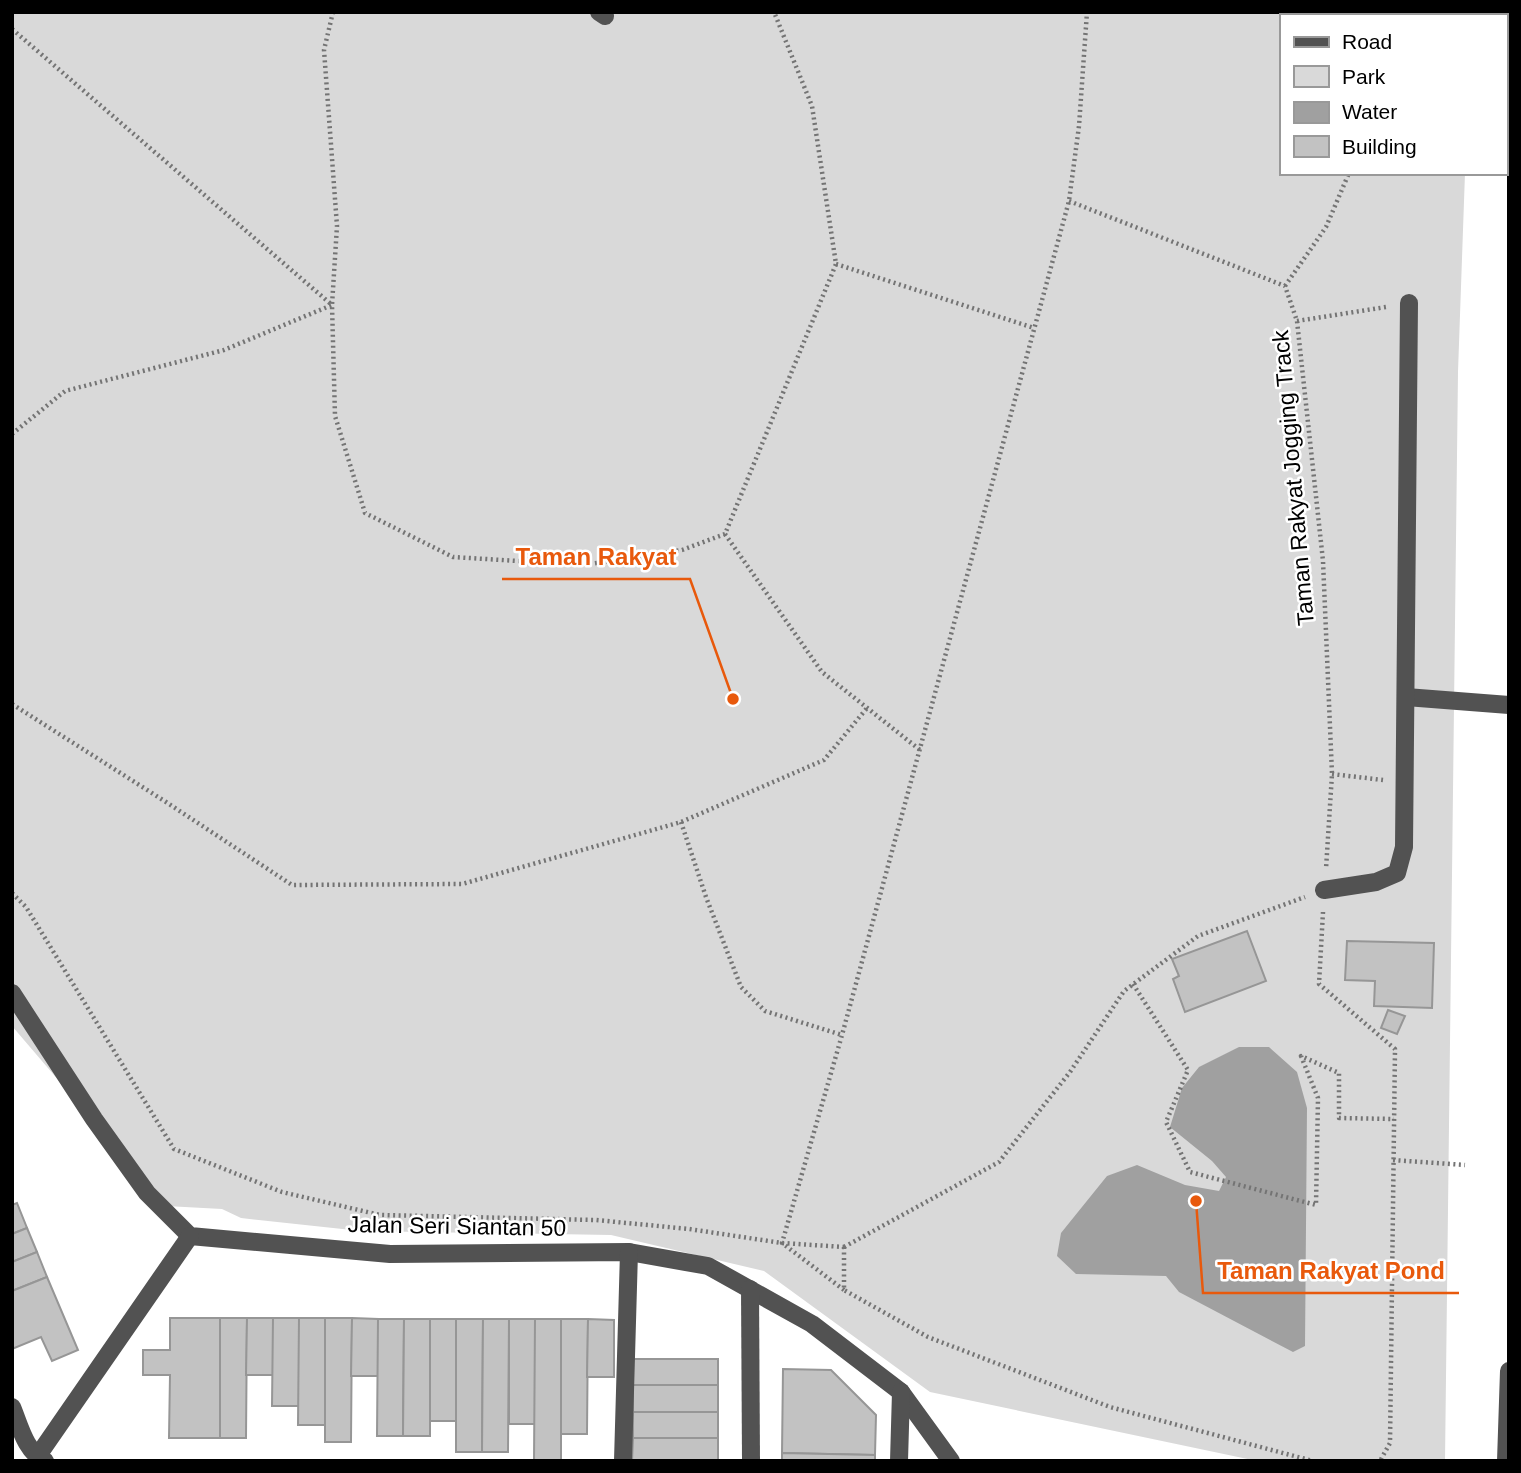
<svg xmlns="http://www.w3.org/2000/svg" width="1521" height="1473" font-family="Helvetica,sans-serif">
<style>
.green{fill:#d9d9d9}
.water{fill:#a0a0a0}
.building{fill:#c2c2c2;stroke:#969696;stroke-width:2}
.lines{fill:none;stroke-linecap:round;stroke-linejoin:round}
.path{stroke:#747474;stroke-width:4.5;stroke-dasharray:2 3.5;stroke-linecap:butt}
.minor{stroke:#525252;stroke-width:18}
.labels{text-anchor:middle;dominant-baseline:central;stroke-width:5;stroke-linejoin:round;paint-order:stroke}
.street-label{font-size:23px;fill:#000;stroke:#fff}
.leader{fill:none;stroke:#e8590c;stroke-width:2.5}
.callout-dot{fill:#e8590c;stroke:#fff;stroke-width:2.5}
.callout-label{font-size:24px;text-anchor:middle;font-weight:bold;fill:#e8590c;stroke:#fff;stroke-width:5;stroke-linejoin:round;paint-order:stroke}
</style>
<rect width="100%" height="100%" fill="#fff"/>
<path class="green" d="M12 12H1472L1471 16H1281V173H1465L1458 372 1445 1461H1257L930 1392 764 1271 611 1235 361 1231 241 1218 222 1209 166 1206 12 1026Z"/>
<path class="water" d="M1239 1047H1269L1297 1072 1307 1108 1305 1346 1293 1352 1179 1292 1166 1276 1076 1274 1057 1256 1061 1233 1107 1176 1137 1165 1185 1185 1219 1191 1226 1177 1212 1161 1170 1127 1182 1088 1199 1067Z"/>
<g class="building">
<path d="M1247 931 1266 981 1185 1012 1173 979 1179 976 1172 959Z"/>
<path d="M1347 941 1434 943 1432 1008 1374 1006 1375 981 1345 980Z"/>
<path d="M1388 1010 1405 1016 1397 1034 1381 1028Z"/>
<path d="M17 1203 27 1228 12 1234V1205Z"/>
<path d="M27 1228 37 1252 12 1262V1234Z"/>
<path d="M37 1252 47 1277 12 1291V1262Z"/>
<path d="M47 1277 78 1350 52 1361 41 1337 12 1349V1291Z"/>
<path d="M170 1318H220V1438H169L170 1375H143V1350H170Z"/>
<path d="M220 1318H247L246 1438H220Z"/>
<path d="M247 1318H273V1375H246Z"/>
<path d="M273 1318H299V1406H272Z"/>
<path d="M299 1318H325V1425H298Z"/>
<path d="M325 1318H352L351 1442H325Z"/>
<path d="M352 1318 378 1319V1376H351Z"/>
<path d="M378 1319H404L403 1436H377Z"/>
<path d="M404 1319H430V1436H403Z"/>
<rect x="430" y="1319" width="26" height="102"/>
<path d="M456 1319H483L482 1452H456Z"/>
<path d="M483 1319H509L508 1452H482Z"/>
<rect x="509" y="1319" width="26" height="105"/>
<path d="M535 1319H561V1461H534Z"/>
<path d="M561 1319H588L587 1434H561Z"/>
<path d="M588 1319 614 1320V1377H587Z"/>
<rect x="633" y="1359" width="85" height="26"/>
<path d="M783 1369 831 1370 876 1415 875 1455 782 1453Z"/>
<rect x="633" y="1385" width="85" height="27"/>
<rect x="633" y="1412" width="85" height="26"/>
<path d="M633 1438H718V1461H632Z"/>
<path d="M782 1453 875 1455V1461H782Z"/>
</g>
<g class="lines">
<g class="path">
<path d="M333 12 324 50 337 226 332 305 335 416 365 513 453 557 583 565 682 550 725 534 836 264 812 106 774 12"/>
<path d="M1383 12 1384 16"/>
<path d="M12 29 332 305 224 350 65 391 12 434"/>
<path d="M1069 201 1285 286 1297 321 1323 561 1332 774 1326 869"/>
<path d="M836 264 1034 328"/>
<path d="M1285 286 1326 227 1349 173"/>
<path d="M1297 321 1386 307"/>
<path d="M725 534 822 672 920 750"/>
<path d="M12 704 166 802 292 885 462 884 681 822 824 760 867 708"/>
<path d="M1332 774 1383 780"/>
<path d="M681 822 706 897 741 987 765 1011 842 1035"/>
<path d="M12 893 26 907 174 1149 282 1192 380 1215 596 1220 689 1229 782 1243 844 1247"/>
<path d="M1323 912 1319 984 1395 1049 1390 1443 1380 1461"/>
<path d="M1133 984 1188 1070 1166 1122 1190 1172 1316 1205 1318 1098 1301 1056 1339 1073V1118L1394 1119"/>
<path d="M1393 1160 1465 1165"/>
<path d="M844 1247 999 1162 1070 1072 1124 991 1198 936 1305 897"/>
<path d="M844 1247V1290L928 1337 1110 1407 1313 1461"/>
<path d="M844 1290 782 1243 842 1035 1069 201 1079 126 1087 12"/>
</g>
<g class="minor">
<path d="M599 12 605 16"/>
<path d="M1406 697 1509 705"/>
<path d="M1324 890 1376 882 1397 873 1404 847 1409 303"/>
<path d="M12 993 94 1119 147 1193 190 1236 390 1254 629 1252 708 1266 812 1324 901 1392 951 1461"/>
<path d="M750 1289 751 1461"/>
<path d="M12 1407C20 1426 25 1451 45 1461"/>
<path d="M37 1457 190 1236"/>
<path d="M623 1461 629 1252"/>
<path d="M899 1461 901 1392"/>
<path d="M1506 1461 1509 1371"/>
</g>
</g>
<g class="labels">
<g class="street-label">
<text transform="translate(1293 478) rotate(-95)">Taman Rakyat Jogging Track</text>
<text transform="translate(457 1226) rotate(1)">Jalan Seri Siantan 50</text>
</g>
</g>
<path class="leader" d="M733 699L690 579H502M1196 1201L1203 1293H1459"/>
<g class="callout-dot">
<circle cx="733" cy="699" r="7"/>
<circle cx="1196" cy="1201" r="7"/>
</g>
<g class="callout-label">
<text x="596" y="565">Taman Rakyat</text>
<text x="1331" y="1279">Taman Rakyat Pond</text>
</g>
<rect width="1521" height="1473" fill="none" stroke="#000000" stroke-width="28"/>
<rect x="1280" y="14" width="228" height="161" fill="#ffffff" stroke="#999999" stroke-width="2"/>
<rect x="1294" y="37" width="35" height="10" fill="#525252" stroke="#999999" stroke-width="2"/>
<text x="1342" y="49" font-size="21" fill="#000000">Road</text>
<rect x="1294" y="66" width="35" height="21" fill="#d9d9d9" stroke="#999999" stroke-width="2"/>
<text x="1342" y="84" font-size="21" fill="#000000">Park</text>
<rect x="1294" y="102" width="35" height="21" fill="#a0a0a0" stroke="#999999" stroke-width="2"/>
<text x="1342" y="119" font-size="21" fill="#000000">Water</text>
<rect x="1294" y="136" width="35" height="21" fill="#c2c2c2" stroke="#999999" stroke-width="2"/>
<text x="1342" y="154" font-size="21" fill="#000000">Building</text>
</svg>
